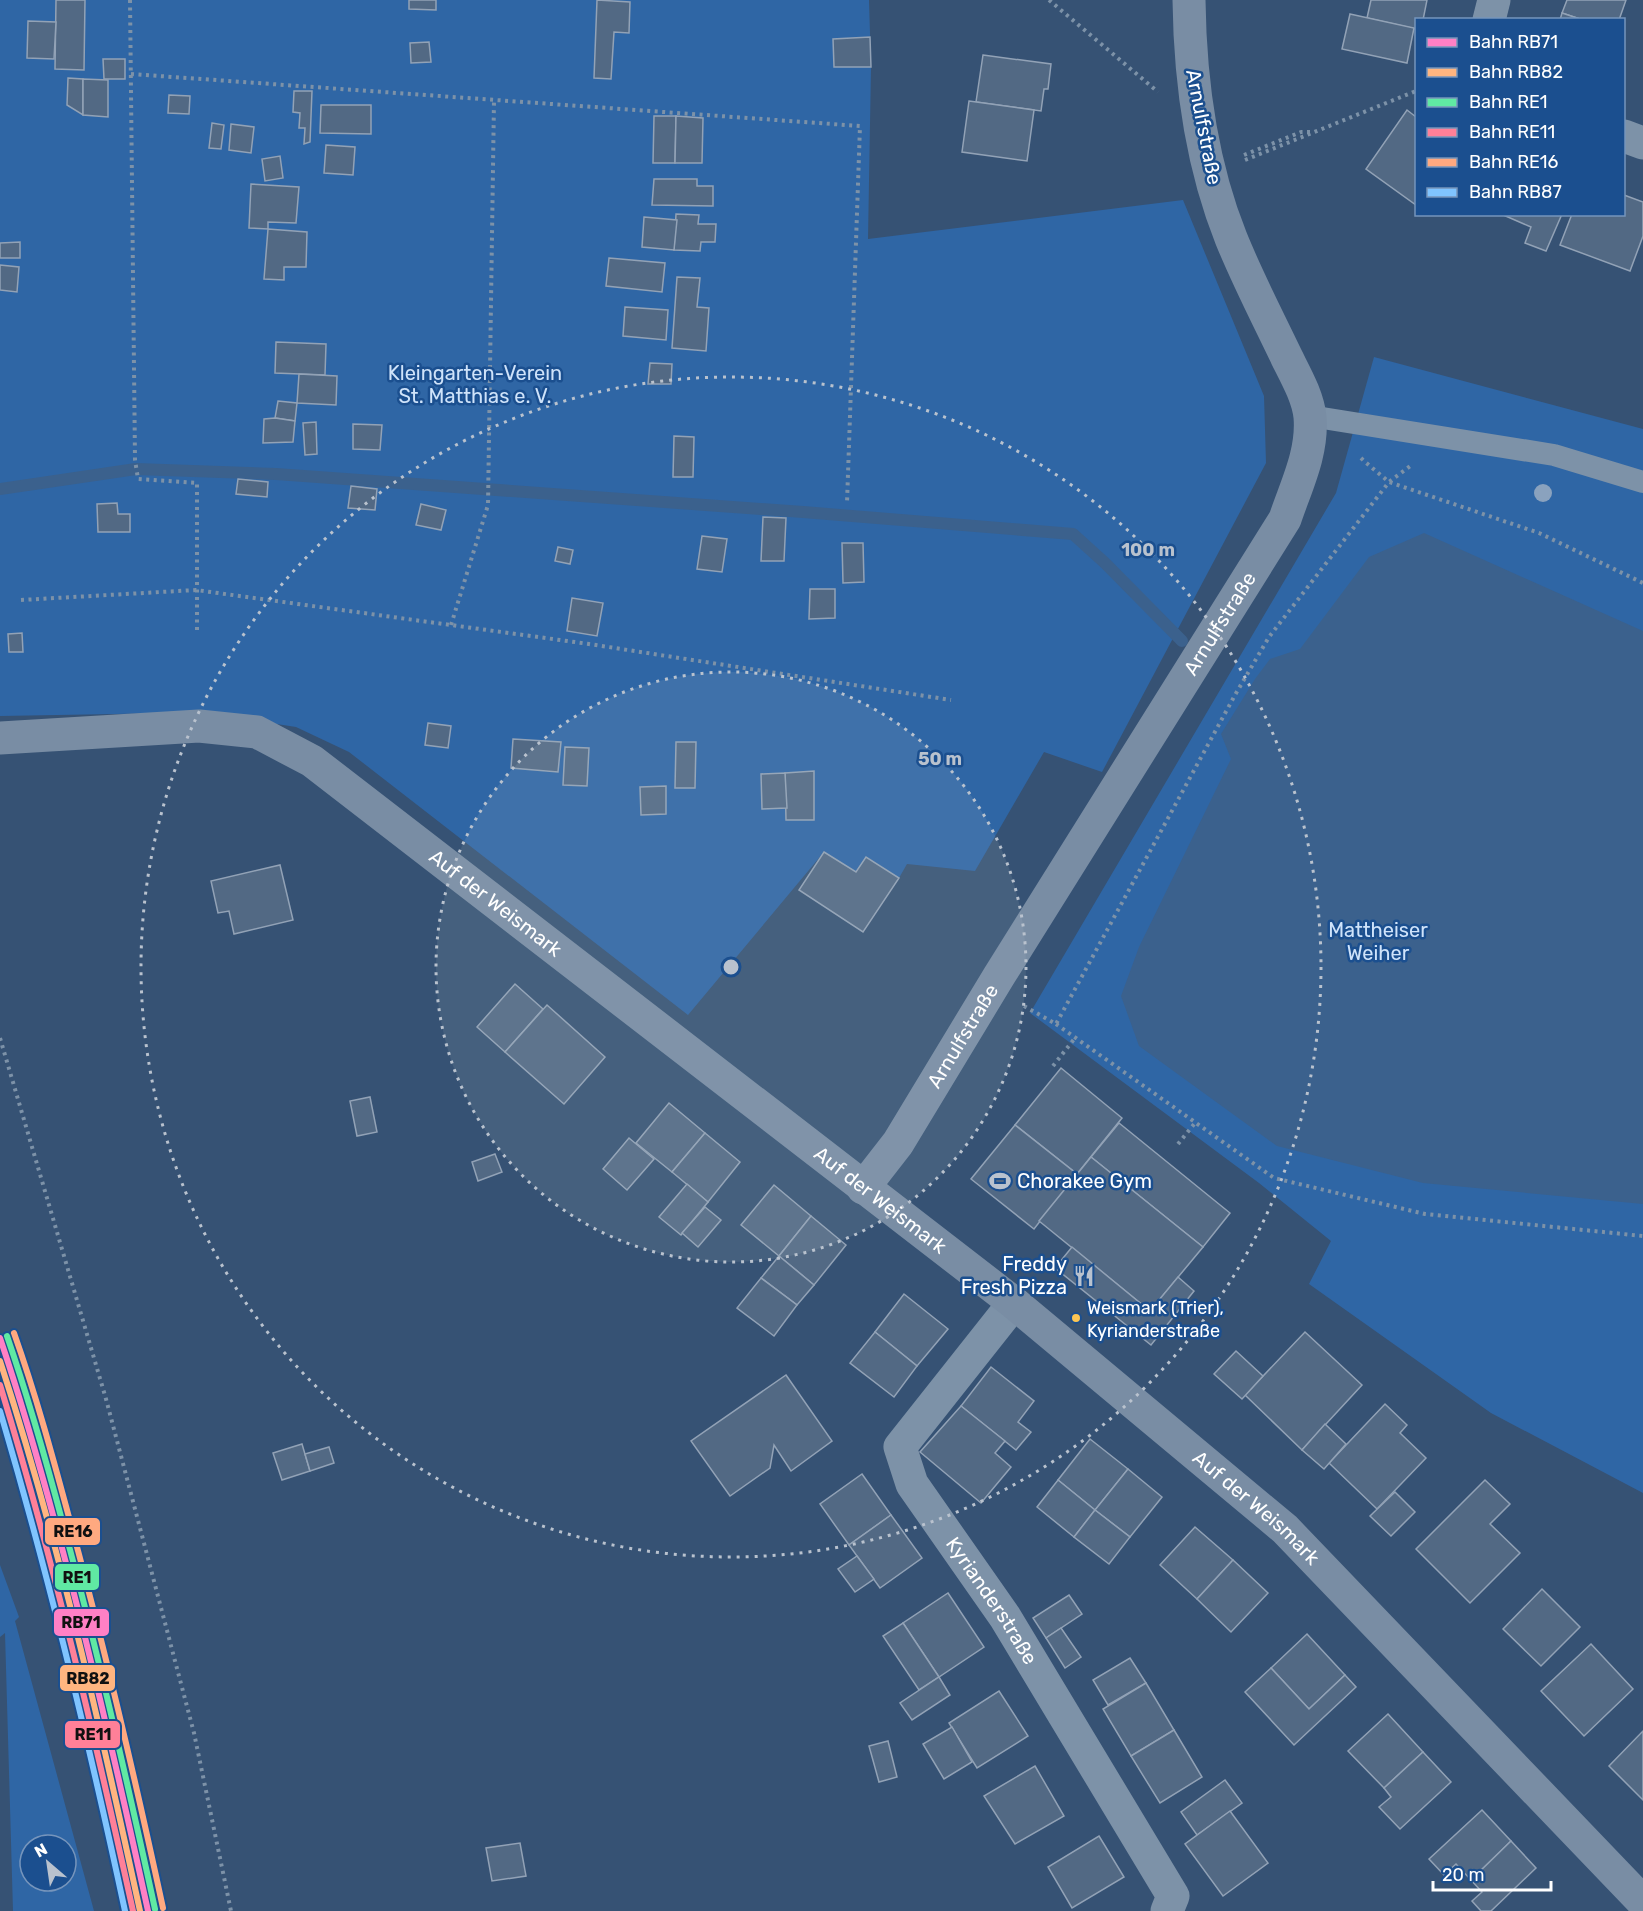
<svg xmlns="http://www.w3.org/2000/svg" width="1643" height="1911" font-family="Rubik,sans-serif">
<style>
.green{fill:#2f66a5;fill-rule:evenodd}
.water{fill:#3b618d}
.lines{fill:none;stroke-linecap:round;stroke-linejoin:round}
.stream{stroke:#3b618d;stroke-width:12}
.building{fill:#526984;stroke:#92a2b6;stroke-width:1.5}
.path{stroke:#7d92a8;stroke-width:4;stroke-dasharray:3 4.5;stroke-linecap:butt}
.lane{stroke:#7d92a8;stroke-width:22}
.street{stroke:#7d92a8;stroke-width:33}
.secondary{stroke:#798da4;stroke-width:33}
.rail-1-casing{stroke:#1b4f8f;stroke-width:10}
.rail-2-casing{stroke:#1b4f8f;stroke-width:10}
.rail-3-casing{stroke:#1b4f8f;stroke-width:10}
.rail-4-casing{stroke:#1b4f8f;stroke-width:10}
.rail-5-casing{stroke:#1b4f8f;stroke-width:10}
.rail-6-casing{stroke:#1b4f8f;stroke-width:10}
.rail-1{stroke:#ff80c5;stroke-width:6}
.rail-2{stroke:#ffb580;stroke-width:6}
.rail-3{stroke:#60e9a3;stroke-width:6}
.rail-4{stroke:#ff8098;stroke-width:6}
.rail-5{stroke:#ffa980;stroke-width:6}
.rail-6{stroke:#80c4ff;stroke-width:6}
.tree{fill:#8aa2be}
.ring{fill:none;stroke:#b9c2ce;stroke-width:3;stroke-dasharray:3 6}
.bus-dot{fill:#fcc553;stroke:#1b4f8f;stroke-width:2}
.labels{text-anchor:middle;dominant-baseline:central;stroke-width:5;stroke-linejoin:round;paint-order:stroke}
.bus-label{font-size:18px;fill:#fff;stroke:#1b4f8f;text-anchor:start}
.street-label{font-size:20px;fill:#fff;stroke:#1b4f8f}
.park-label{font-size:20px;fill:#cfe3fa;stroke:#1b4f8f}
.poi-label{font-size:20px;fill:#fff;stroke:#1b4f8f;text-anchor:start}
.centre{fill:#b9c2ce;stroke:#1b4f8f;stroke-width:3}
.ring-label{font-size:18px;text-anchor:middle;font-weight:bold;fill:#b9c2ce;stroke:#1b4f8f;stroke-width:5;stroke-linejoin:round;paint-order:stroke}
.line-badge{stroke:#1b4f8f;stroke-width:2}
.pale-badge-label{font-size:16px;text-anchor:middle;font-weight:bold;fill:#111}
</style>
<rect width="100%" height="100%" fill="#365274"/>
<g class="green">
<path d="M0 0H869L871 67 868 239 1183 200 1264 396 1266 463 1102 772 1044 752 975 871 907 864 899 878 867 857 856 872 824 852 688 1015 349 752 296 727 244 719 172 713 0 716Z"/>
<path d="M1374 357 1643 429V1493L1491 1413 1309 1284 1331 1241 1259 1183 1030 1013 1336 493Z"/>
<path d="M0 1565 19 1617 15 1621 94 1911H13L5 1633 0 1637ZM30 1845H66V1881H30Z"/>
</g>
<path class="water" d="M1424 533 1643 631V1204L1423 1183 1277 1146 1139 1046 1121 996 1139 947 1231 759 1221 734 1255 679 1270 659 1300 649 1369 557Z"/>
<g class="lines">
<path class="stream" d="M0 489 136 469 276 474 803 512 1073 534 1105 563 1182 641"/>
</g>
<g class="building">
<path d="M56 0H85L84 70 55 69Z"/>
<path d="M409 0H436V10L409 9Z"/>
<path d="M597 0 630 2 629 33 614 32 611 79 594 78Z"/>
<path d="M1371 0H1427L1423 20H1416V29L1367 18Z"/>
<path d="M1567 0H1626L1619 20H1583L1562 13Z"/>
<path d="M1562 13 1583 20H1560Z"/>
<path d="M1350 14 1414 28 1407 63 1342 49Z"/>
<path d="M28 21 56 22 54 59 27 58Z"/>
<path d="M870 37 871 67H834L833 39Z"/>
<path d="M429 42 431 62 411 63 410 43Z"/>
<path d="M983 55 1051 64 1048 89H1044L1041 111 976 102Z"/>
<path d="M103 59H125V79H104Z"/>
<path d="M68 78 83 79V115L67 105Z"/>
<path d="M83 79 108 80V117L83 115Z"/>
<path d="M294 91H312L310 142 304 144 305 128H299L300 113 293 112Z"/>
<path d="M169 95 190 96 189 114 168 113Z"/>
<path d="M969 101 1034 110 1027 161 962 152Z"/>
<path d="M321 105H371V134L320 133Z"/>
<path d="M1407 110 1416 117V205L1366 169Z"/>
<path d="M654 116H676L675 163H653Z"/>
<path d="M676 116 703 118 702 163H675Z"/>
<path d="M212 123 224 125 221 149 209 148Z"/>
<path d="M231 124 254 127 251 153 229 150Z"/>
<path d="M326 145 355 147 353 175 324 173Z"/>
<path d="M280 156 283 178 265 181 262 159Z"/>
<path d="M654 179H697V186H713V206L652 205Z"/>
<path d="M251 184 299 187 296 223 268 222V229L249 228Z"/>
<path d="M1624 195 1643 202V236L1630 271 1560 245 1572 214H1624Z"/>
<path d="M676 214 699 215 698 224H716L715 242H701L700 251 674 250Z"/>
<path d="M1501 214H1562L1546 251 1525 243 1531 227Z"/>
<path d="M644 217 677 220 674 250 642 247Z"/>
<path d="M268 229 307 232 306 267H284V280L264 279Z"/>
<path d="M20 242V258H0V243Z"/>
<path d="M609 258 665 263 662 292 606 286Z"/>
<path d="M0 265 19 267 17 292 0 290Z"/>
<path d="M677 277 700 278 697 307 709 308 706 351 672 348Z"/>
<path d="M625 307 668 310 666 340 623 336Z"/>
<path d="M276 342 326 344 325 375 275 373Z"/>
<path d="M650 363 672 364 671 384H648Z"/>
<path d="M299 374 337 376 336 405 297 403Z"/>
<path d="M278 401 297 403 295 421 275 418Z"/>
<path d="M275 418 295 421 293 442 263 443 264 419Z"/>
<path d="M316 422 317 454 305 455 303 423Z"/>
<path d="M353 424 382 425 380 450 353 449Z"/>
<path d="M674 436 694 437 693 477H673Z"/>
<path d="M238 479 268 482 267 497 236 494Z"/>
<path d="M351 486 377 489 375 510 348 508Z"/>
<path d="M117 503 118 514H130V532H98L97 504Z"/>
<path d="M421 504 446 510 441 530 416 525Z"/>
<path d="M763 517 786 518 784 561H761Z"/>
<path d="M702 536 727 539 722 572 697 569Z"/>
<path d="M842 543H863L864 582 843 583Z"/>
<path d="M558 547 573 550 570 564 555 561Z"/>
<path d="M810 589H835V618L809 619Z"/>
<path d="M572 598 603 603 597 636 567 631Z"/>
<path d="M22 633 23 652H9L8 634Z"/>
<path d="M428 723 451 726 448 748 425 745Z"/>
<path d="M513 739 561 742 558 772 511 768Z"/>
<path d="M676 742H696L695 788H675Z"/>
<path d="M565 747 589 748 587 786 563 785Z"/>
<path d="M814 771V820H786L785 773Z"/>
<path d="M785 773 787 808 762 809 761 774Z"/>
<path d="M666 786V814L641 815 640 787Z"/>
<path d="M824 852 856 872 866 857 899 878 863 932 799 890Z"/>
<path d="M280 865 293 920 234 934 229 911 218 913 211 881Z"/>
<path d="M515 984 543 1009 505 1052 477 1027Z"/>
<path d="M547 1005 605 1057 564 1104 505 1052Z"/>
<path d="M1061 1068 1122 1118 1077 1174 1015 1125Z"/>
<path d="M370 1097 377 1132 357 1136 350 1101Z"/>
<path d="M669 1103 705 1133 672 1172 636 1143Z"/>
<path d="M1119 1123 1230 1213 1203 1247 1091 1157Z"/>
<path d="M1015 1125 1077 1174 1034 1229 971 1179Z"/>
<path d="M705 1133 740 1162 708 1202 672 1172Z"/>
<path d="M629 1138 654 1159 627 1190 603 1169Z"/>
<path d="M495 1154 502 1172 478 1181 472 1162Z"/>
<path d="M1091 1157 1203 1247 1150 1311 1039 1221Z"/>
<path d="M687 1184 708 1202 681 1235 659 1217Z"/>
<path d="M774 1185 811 1216 779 1256 741 1225Z"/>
<path d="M705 1207 721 1220 698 1247 682 1233Z"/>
<path d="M811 1216 846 1245 814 1285 779 1256Z"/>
<path d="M1072 1247 1150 1311 1178 1277 1194 1291 1151 1345 1055 1268Z"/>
<path d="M779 1256 814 1285 797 1305 761 1278Z"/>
<path d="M761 1278 797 1305 774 1336 737 1308Z"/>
<path d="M904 1294 948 1329 917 1366 875 1332Z"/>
<path d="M875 1332 917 1366 894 1397 850 1363Z"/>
<path d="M1305 1332 1362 1385 1302 1450 1245 1395Z"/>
<path d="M1236 1351 1263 1376 1242 1399 1214 1374Z"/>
<path d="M991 1367 1034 1401 1018 1422 1031 1432 1016 1450 961 1406Z"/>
<path d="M786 1375 832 1441 791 1471 774 1445 770 1468 730 1496 691 1441Z"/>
<path d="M1385 1404 1407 1425 1400 1433 1426 1458 1377 1509 1329 1463Z"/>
<path d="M961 1406 1005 1441 995 1453 1011 1467 981 1503 920 1452Z"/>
<path d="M1325 1424 1346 1444 1324 1469 1302 1450Z"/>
<path d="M1090 1439 1128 1469 1095 1510 1058 1480Z"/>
<path d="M302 1444 310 1471 282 1480 273 1453Z"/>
<path d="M329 1447 334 1463 310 1471 305 1454Z"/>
<path d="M1128 1469 1162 1497 1130 1537 1095 1510Z"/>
<path d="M862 1474 891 1515 849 1545 820 1504Z"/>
<path d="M1058 1480 1095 1510 1074 1537 1037 1507Z"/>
<path d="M1485 1480 1510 1504 1490 1524 1520 1553 1470 1603 1416 1549Z"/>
<path d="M1395 1492 1415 1512 1391 1536 1370 1516Z"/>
<path d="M1095 1510 1130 1537 1109 1564 1074 1537Z"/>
<path d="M891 1515 922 1558 880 1588 849 1545Z"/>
<path d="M1195 1527 1233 1560 1197 1599 1160 1565Z"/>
<path d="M857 1556 874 1579 855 1592 838 1569Z"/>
<path d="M1233 1560 1268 1593 1231 1632 1197 1599Z"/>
<path d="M1542 1589 1580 1627 1541 1666 1503 1629Z"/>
<path d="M948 1593 984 1647 939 1677 903 1623Z"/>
<path d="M1069 1595 1082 1614 1046 1638 1033 1618Z"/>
<path d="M903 1623 939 1677 919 1690 883 1636Z"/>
<path d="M1061 1628 1081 1657 1065 1668 1046 1638Z"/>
<path d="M1307 1634 1345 1675 1309 1709 1271 1668Z"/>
<path d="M1591 1644 1633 1689 1584 1736 1541 1691Z"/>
<path d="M1130 1658 1146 1683 1108 1705 1093 1680Z"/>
<path d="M1271 1668 1309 1709 1345 1675 1356 1687 1294 1745 1245 1692Z"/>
<path d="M939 1677 950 1695 912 1720 900 1703Z"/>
<path d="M1146 1683 1174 1730 1131 1756 1103 1709Z"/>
<path d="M999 1691 1028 1736 977 1768 949 1723Z"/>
<path d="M1388 1714 1423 1752 1384 1788 1348 1751Z"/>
<path d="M952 1727 972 1762 944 1779 923 1744Z"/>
<path d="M1174 1730 1202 1777 1160 1803 1131 1756Z"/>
<path d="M1643 1731V1800L1609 1766Z"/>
<path d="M888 1741 897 1777 879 1782 869 1746Z"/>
<path d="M1423 1752 1451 1782 1400 1829 1379 1807 1391 1797 1384 1788Z"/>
<path d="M1035 1766 1064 1816 1015 1844 984 1796Z"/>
<path d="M1225 1780 1242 1803 1197 1835 1181 1812Z"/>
<path d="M1482 1810 1511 1841 1471 1880 1456 1864 1444 1875 1429 1859Z"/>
<path d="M1230 1811 1268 1863 1223 1896 1185 1844Z"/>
<path d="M1099 1836 1124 1877 1072 1908 1048 1867Z"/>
<path d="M1511 1841 1536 1868 1491 1911H1481L1472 1901 1482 1892 1471 1880Z"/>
<path d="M520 1843 526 1876 492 1881 486 1848Z"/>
</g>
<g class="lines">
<g class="path">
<path d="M130 0 135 460 138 479 197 483V634"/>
<path d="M1049 0 1158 92"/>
<path d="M131 74 860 126 847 503"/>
<path d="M1244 155 1301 132H1310"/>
<path d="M1245 160 1416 91"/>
<path d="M1361 458 1364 461 1389 482 1539 533 1643 583"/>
<path d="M21 600 196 590 589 644 951 700"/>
<path d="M451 625 488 505 494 100"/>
<path d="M1024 1006 1056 1024 1235 695 1269 637 1389 482 1413 464"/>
<path d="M1056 1024 1274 1178 1425 1214 1643 1236"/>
<path d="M0 1038 106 1399 194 1733 231 1911"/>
<path d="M1053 1066 1075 1038"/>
<path d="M1178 1144 1195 1123"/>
</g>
<path class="lane" d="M1310 416 1554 455 1643 482"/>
<g class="street">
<path d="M1489 20 1494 0"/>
<path d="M1624 136 1643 143"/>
<path id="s1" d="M1014 1303 900 1447 912 1484 1005 1617 1173 1896 1167 1911"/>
</g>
<g class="secondary">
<path id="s2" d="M0 738 199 726 257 732 312 761 1014 1303 1285 1529 1643 1902"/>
<path id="s3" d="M863 1188 898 1143 999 976 1285 519C1296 486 1313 453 1310 417 1308 397 1296 376 1287 358 1268 318 1247 278 1231 238 1201 163 1190 80 1189 0"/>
</g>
<defs>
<path id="rail-1" d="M0 1338C21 1400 39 1463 56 1526 91 1653 120 1782 148 1911"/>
<path id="rail-2" d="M0 1361C59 1541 100 1726 140 1911"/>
<path id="rail-3" d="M7 1336C28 1397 46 1460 63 1524 98 1651 127 1780 155 1909"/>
<path id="rail-4" d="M0 1385C53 1558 94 1734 133 1911"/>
<path id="rail-5" d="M14 1333C36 1395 53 1458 70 1521 105 1649 135 1778 163 1908"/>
<path id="rail-6" d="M0 1411C49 1576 89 1743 125 1911"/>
</defs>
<use href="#rail-1" class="rail-1-casing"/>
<use href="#rail-2" class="rail-2-casing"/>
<use href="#rail-3" class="rail-3-casing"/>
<use href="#rail-4" class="rail-4-casing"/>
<use href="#rail-5" class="rail-5-casing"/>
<use href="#rail-6" class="rail-6-casing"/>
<use href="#rail-1" class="rail-1"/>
<use href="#rail-2" class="rail-2"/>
<use href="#rail-3" class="rail-3"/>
<use href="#rail-4" class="rail-4"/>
<use href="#rail-5" class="rail-5"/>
<use href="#rail-6" class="rail-6"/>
</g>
<circle class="tree" cx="1543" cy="493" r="9"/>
<circle cx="731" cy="967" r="295" fill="#b9c2ce" fill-opacity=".12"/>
<g class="ring">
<circle cx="731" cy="967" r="295"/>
<circle cx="731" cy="967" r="590"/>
</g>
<defs>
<symbol id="stadium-bare" viewBox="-9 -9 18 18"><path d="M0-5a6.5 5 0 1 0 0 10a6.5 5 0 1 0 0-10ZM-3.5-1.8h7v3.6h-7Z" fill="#b9c2ce" stroke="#1b4f8f" stroke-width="2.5" paint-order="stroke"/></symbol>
<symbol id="restaurant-bare" viewBox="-9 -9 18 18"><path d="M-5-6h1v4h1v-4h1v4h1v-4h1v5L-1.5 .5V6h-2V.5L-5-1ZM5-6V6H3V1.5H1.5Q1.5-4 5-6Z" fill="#b9c2ce" stroke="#1b4f8f" stroke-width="2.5" paint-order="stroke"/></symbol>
</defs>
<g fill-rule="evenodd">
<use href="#stadium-bare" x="985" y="1166" width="30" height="30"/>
<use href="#restaurant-bare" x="1069" y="1261" width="30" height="30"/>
</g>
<circle class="bus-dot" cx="1076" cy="1318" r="5"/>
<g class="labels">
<g class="bus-label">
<text x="1087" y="1308">Weismark (Trier),<tspan x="1087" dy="23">Kyrianderstraße</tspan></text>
</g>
<g class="street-label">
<text transform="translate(1204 127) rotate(79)">Arnulfstraße</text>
<text stroke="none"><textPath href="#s3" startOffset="668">Arnulfstraße</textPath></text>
<text stroke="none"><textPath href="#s2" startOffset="552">Auf der Weismark</textPath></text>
<text stroke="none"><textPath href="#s3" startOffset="182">Arnulfstraße</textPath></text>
<text stroke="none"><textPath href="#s2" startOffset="1038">Auf der Weismark</textPath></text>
<text stroke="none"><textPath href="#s2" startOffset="1524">Auf der Weismark</textPath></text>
<text stroke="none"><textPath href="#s1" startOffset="364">Kyrianderstraße</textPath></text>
</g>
<g class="park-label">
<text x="475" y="373">Kleingarten-Verein<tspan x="475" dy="23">St. Matthias e. V.</tspan></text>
<text x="1378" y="930">Mattheiser<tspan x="1378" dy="23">Weiher</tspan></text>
</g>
<g class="poi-label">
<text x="1017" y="1181">Chorakee Gym</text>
<text x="1067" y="1264" text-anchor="end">Freddy<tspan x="1067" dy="23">Fresh Pizza</tspan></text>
</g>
</g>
<circle cx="731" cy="967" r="9" class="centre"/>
<g class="ring-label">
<text x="1148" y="556">100 m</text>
<text x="940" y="765">50 m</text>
</g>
<g class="line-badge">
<rect x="44" y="1517" width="57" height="29" rx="6" fill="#ffa980"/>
<rect x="54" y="1563" width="46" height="28" rx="6" fill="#60e9a3"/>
<rect x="53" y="1608" width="57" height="29" rx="6" fill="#ff80c5"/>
<rect x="59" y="1664" width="57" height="28" rx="6" fill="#ffb580"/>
<rect x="64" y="1720" width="57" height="29" rx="6" fill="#ff8098"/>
</g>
<g class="pale-badge-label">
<text x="73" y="1537">RE16</text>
<text x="77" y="1583">RE1</text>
<text x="81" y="1628">RB71</text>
<text x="88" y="1684">RB82</text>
<text x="93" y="1740">RE11</text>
</g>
<rect x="1415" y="18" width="210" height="198" fill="#1b4f8f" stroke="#7695bc" stroke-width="1.5"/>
<rect x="1427" y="38" width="30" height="9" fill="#ff80c5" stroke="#7695bc" stroke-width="1.5"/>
<text x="1469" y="48" font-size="18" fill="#ffffff">Bahn RB71</text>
<rect x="1427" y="68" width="30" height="9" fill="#ffb580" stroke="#7695bc" stroke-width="1.5"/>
<text x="1469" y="78" font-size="18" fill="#ffffff">Bahn RB82</text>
<rect x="1427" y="98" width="30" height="9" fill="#60e9a3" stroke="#7695bc" stroke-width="1.5"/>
<text x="1469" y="108" font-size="18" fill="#ffffff">Bahn RE1</text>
<rect x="1427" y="128" width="30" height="9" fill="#ff8098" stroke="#7695bc" stroke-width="1.5"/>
<text x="1469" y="138" font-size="18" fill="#ffffff">Bahn RE11</text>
<rect x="1427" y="158" width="30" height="9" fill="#ffa980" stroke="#7695bc" stroke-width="1.5"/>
<text x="1469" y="168" font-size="18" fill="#ffffff">Bahn RE16</text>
<rect x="1427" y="188" width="30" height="9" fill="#80c4ff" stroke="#7695bc" stroke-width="1.5"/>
<text x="1469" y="198" font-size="18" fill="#ffffff">Bahn RB87</text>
<g transform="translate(48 1863) rotate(331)"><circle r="28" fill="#1b4f8f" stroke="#7695bc" stroke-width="1.5"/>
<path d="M0-4.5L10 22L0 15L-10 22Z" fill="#b9c2ce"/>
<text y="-9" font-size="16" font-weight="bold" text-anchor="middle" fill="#ffffff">N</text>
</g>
<path d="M1433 1881v9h118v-9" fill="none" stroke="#ffffff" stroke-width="3"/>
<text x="1442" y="1881" font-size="18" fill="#ffffff" stroke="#1b4f8f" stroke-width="4.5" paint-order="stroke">20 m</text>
</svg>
